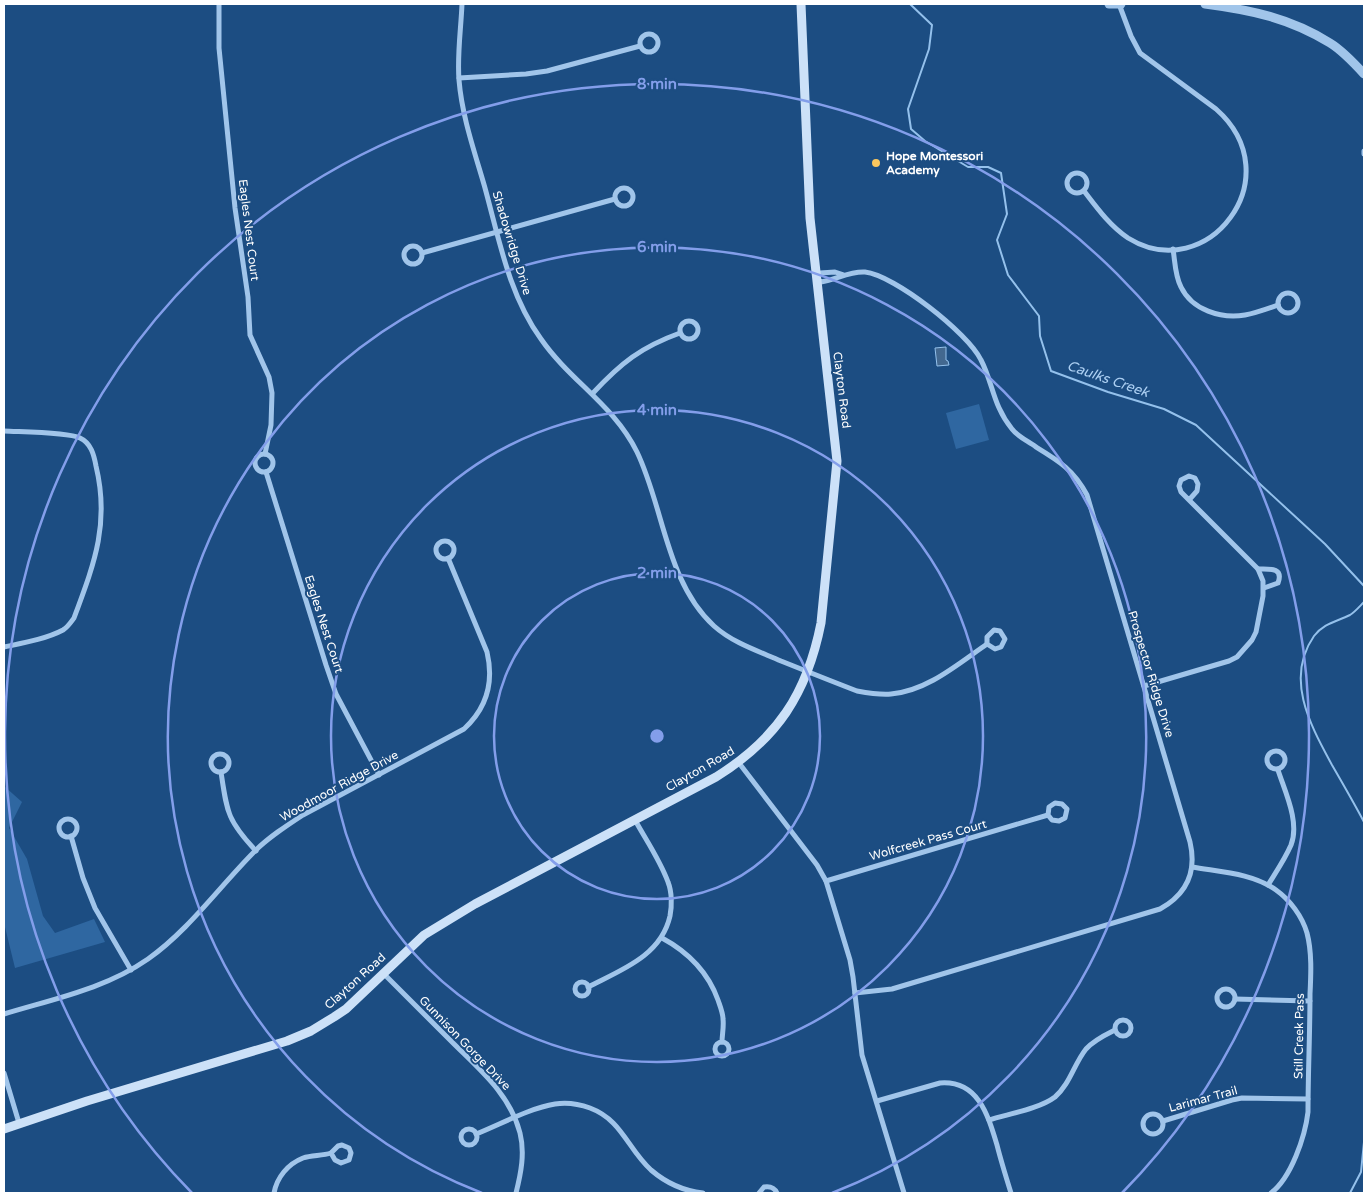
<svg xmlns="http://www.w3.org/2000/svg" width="1368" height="1197" font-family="'Varela Round',sans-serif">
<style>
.green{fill:#2f67a1}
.water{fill:#43688f;stroke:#94c1ec}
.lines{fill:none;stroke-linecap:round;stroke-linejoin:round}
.stream{stroke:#94c1ec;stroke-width:2}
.minor{stroke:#a1c5ea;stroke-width:5}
.tertiary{stroke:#a1c5ea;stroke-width:9}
.secondary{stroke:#cce1f8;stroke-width:9}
.ring{fill:none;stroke:#839eea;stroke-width:2.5}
.poi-dot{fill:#fbc75e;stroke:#1c4d82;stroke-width:2}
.labels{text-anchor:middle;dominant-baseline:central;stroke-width:4;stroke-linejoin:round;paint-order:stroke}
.poi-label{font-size:12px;font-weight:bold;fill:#fff;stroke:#1c4d82;text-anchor:start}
.street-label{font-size:12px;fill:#fff;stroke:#1c4d82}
.water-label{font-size:14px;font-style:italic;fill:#accff2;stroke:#1c4d82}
.centre{fill:#839eea;stroke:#1c4d82;stroke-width:2.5}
.ring-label{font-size:15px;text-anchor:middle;font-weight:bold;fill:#839eea;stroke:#1c4d82;stroke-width:4;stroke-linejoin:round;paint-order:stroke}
</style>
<rect width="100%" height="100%" fill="#1c4d82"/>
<g class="green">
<path d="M979 404 989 440 956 449 946 413Z"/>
<path d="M4 786 22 802 9 828 27 859 43 916 55 933 94 919 105 942 15 968 4 923Z"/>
</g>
<path class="water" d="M946 347V360L948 361 949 365 937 366 935 348Z"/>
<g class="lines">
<g class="stream">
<path d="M910 4 932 25 929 49 908 109 911 129 925 141 968 167H988L1001 173 1007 214 997 240 1008 275 1039 316 1040 336 1051 371 1108 392 1164 409 1196 425 1325 544 1364 586"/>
<path d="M1364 602C1360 606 1355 612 1350 615 1336 622 1324 623 1314 636 1284 679 1311 726 1332 765 1343 784 1354 803 1364 822"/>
<path d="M1364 1031V1045"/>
<path d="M1350 1193 1361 1172 1364 1142"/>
</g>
<g class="minor">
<path d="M219 4V48L235 208 248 297 250 335 269 377 272 393 271 425 265 454"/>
<path d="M462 4C461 29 457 55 459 80 462 117 475 153 485 188 499 239 509 295 541 339 570 381 614 405 637 452 664 508 666 582 714 626 733 643 758 651 781 661 806 671 831 681 857 691 868 693 880 695 891 694 927 691 958 664 987 644"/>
<circle cx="649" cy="43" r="9"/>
<path d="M459 78 526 74 547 71 640 46"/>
<path d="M1364 151V154"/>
<circle cx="1077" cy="183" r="10"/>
<circle cx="624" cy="197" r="9"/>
<path d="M1084 191C1097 208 1110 226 1128 238 1207 287 1293 177 1216 109L1140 53 1131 36 1119 4"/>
<circle cx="413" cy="255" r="9"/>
<path d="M1173 249C1175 261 1175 276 1181 287 1192 310 1221 319 1245 315 1256 313 1267 309 1278 305"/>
<path d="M422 253 615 199"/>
<path d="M844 275 835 272 820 273 816 278 821 282C836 280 849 271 865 272 894 275 968 333 981 360 993 383 993 406 1012 429 1018 437 1028 441 1036 447 1059 461 1074 470 1087 495L1190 842C1197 872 1187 894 1160 909L892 989 855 993"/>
<circle cx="1288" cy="303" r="10"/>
<circle cx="689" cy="330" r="9"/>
<path d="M593 393C621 363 641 347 680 333"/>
<path d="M4 431C20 432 67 432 80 438 91 443 94 455 96 466 110 524 94 564 74 618 71 622 68 627 63 630 46 639 23 643 4 647"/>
<circle cx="264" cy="463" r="9"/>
<path d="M266 472 326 665 336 694 379 775"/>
<circle cx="445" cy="550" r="9"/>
<path d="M1258 569C1269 569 1284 567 1278 583L1264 588"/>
<path d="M994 630 1000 631 1005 639 1001 647 995 649 987 644V637Z"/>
<path d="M1144 686 1229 661 1237 657 1252 640 1256 632 1263 596V581L1258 569 1181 492 1179 486 1181 480 1189 476 1195 478 1198 484 1197 491 1189 500"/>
<circle cx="1276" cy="760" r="9"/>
<circle cx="220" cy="763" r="9"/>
<path d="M739 763 817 865 826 881 850 960 853 977 862 1055 904 1193"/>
<path d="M221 772C227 812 227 820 256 851"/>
<circle cx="68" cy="828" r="9"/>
<path d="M71 836 83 878 95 908 131 970"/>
<path d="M1192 867C1220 872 1252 873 1276 890 1290 900 1302 916 1307 933 1312 952 1311 974 1310 994 1310 1033 1308 1073 1308 1112 1305 1137 1291 1178 1271 1193"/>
<path d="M826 881 1048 815 1052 820 1059 821 1065 818 1067 809 1062 804 1055 803 1049 807 1048 815"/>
<path d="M1268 885C1276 872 1285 859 1291 845 1300 822 1285 792 1278 770"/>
<path d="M662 938C688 952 708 972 718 1000 720 1006 723 1013 723 1019 724 1027 722 1035 722 1042"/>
<path d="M384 974C406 996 429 1019 452 1042 479 1069 510 1094 520 1133 525 1153 521 1173 516 1193"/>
<circle cx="582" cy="989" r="7"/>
<path d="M588 987C621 970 661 956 670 916 672 906 672 892 668 882 660 860 646 840 635 820"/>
<circle cx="1226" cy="998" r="9"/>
<path d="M1235 999 1310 1001"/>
<path d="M4 1014C53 999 105 989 148 959 189 930 219 887 255 851 269 837 286 826 303 815L464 729C487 708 494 682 487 652L448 558"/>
<circle cx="1123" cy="1028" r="8"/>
<circle cx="722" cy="1049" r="7"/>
<path d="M4 1073 19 1123"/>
<path d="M877 1101 940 1083C978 1080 988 1115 997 1145 1001 1161 1006 1177 1011 1193"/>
<circle cx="1153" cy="1124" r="10"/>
<path d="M989 1120C1008 1114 1039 1109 1055 1097 1070 1084 1074 1064 1086 1049 1094 1040 1105 1035 1115 1030"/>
<path d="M1163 1121 1232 1100 1242 1098 1308 1099"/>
<circle cx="469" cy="1137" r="8"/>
<path d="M476 1134C501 1124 530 1108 555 1104 567 1102 579 1104 590 1108 622 1120 627 1148 651 1170 665 1182 684 1191 703 1193"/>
<path d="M342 1145 349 1148 351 1153 349 1160 341 1163 335 1160 331 1153 338 1146Z"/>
<path d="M274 1193C277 1177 288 1164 303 1158 312 1155 322 1156 331 1153"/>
<path d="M759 1193 764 1187C770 1186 774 1187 777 1193"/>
</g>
<g class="tertiary">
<path d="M1109 4H1121"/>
<path d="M1205 4C1251 10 1290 18 1330 43 1343 51 1354 63 1364 74"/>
</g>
<path class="secondary" d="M4 1129 87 1101 287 1041 311 1031 334 1017 346 1009 424 935 475 904 716 777C777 739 807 694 821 623L837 461 810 218 801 4"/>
</g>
<g class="ring">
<circle cx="657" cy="736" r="163"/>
<circle cx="657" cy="736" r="326"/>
<path d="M482 1193A489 489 0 1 1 832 1193"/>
<path d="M192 1193A652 652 0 1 1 1122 1193"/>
</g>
<circle class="poi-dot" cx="876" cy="163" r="5"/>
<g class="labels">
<g class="poi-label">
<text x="886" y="156">Hope Montessori<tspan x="886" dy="14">Academy</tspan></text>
</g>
<g class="street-label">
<text transform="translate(249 230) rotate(83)">Eagles Nest Court</text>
<text transform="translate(512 243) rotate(73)">Shadowridge Drive</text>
<text transform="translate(842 390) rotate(83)">Clayton Road</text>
<text transform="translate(324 624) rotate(72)">Eagles Nest Court</text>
<text transform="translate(1151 674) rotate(73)">Prospector Ridge Drive</text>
<text transform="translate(700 769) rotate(-30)">Clayton Road</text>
<text transform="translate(339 786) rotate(-29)">Woodmoor Ridge Drive</text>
<text transform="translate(928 840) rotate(-16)">Wolfcreek Pass Court</text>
<text transform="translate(355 981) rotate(-42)">Clayton Road</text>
<text transform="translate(1299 1036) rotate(-89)">Still Creek Pass</text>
<text transform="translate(465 1043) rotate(46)">Gunnison Gorge Drive</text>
<text transform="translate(1203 1099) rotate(-15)">Larimar Trail</text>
</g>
<g class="water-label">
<text transform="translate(1108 379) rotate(19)">Caulks Creek</text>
</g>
</g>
<circle cx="657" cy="736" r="8" class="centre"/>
<g class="ring-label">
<text x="657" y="89">8 min</text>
<text x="657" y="252">6 min</text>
<text x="657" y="415">4 min</text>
<text x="657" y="578">2 min</text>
</g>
<rect width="1368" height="1197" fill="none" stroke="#ffffff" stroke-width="10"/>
</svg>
